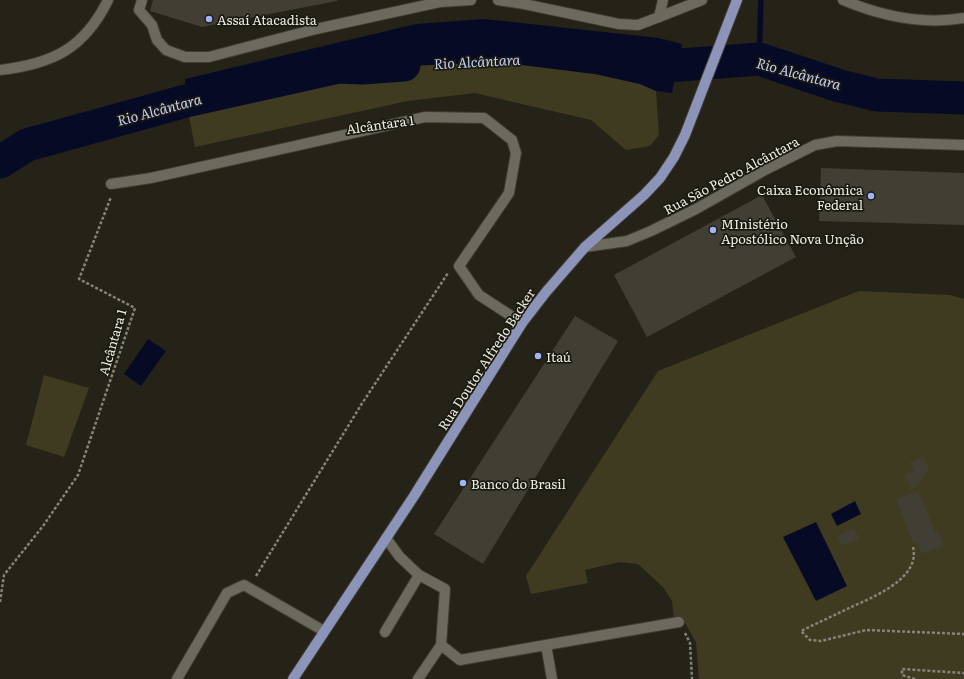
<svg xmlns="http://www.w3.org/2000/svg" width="964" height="679" font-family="Literata,serif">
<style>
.green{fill:#3f3b20}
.water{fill:#070a25}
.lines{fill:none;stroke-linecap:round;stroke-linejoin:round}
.stream{stroke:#070a25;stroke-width:5.5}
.river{stroke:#070a25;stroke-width:33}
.building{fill:#413f33}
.service-casing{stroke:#3f3d35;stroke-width:12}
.minor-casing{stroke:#3f3d35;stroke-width:12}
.secondary-casing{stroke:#3f3d35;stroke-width:12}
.primary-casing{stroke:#3f3d35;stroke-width:12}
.path{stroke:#85837a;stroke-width:2.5;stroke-dasharray:3 2;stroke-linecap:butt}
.service{stroke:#6b6a5d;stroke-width:10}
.minor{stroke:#6b6a5d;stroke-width:10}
.secondary{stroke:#6b6a5d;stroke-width:10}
.primary{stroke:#8c95b9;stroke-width:10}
.poi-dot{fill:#a2b2fd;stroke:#1b1a0f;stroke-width:1.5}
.labels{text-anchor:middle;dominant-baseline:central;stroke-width:3.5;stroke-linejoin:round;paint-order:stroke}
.poi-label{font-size:13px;fill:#ecebe4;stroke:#1b1a0f;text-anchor:start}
.street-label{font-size:13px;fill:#ecebe4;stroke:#1b1a0f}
.water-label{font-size:14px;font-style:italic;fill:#c1cdfd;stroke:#1b1a0f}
</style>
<rect width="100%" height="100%" fill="#252318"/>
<g class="green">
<path d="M497 62 595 74 640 84 656 91 659 135 650 146 626 150 591 120 475 93 408 101 195 147 186 101 362 68Z"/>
<path d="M859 291 950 295 964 299V679H699L696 642 682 618 674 619 672 601 663 587 638 564 620 562 585 570 588 583 531 594 526 576 658 371Z"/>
<path d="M44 375 89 388 64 457 26 445Z"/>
</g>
<g class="water">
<path d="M484 19 659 38 682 44 672 93 656 91 640 84 595 74 497 62 362 68 339 67 186 101 185 79 416 24Z"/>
<path d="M148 339 166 351 141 386 124 374Z"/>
<path d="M855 501 861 514 837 526 831 514Z"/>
<path d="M816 522 847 586 816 601 783 537Z"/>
</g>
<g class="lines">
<path class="stream" d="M759 59 761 0"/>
<g class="river">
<path d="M633 65 654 67 759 59 840 86 877 95 964 98"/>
<path d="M0 162 27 145 186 101 339 67 362 68 404 65"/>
</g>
</g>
<g class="building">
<path d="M153 0H337V1L202 27 150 11Z"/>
<path d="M821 168 964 173V225L819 221Z"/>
<path d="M762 195 796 257 647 337 614 275Z"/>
<path d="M575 316 618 341 483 564 434 534Z"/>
<path d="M923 456 929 470 912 491 905 475 914 471 910 462Z"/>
<path d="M918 491 935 532 938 531 944 546 922 554 917 542 913 543 896 499Z"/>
<path d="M854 528 859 538 842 546 838 536Z"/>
</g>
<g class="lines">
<defs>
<g id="service">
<path d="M142 0 139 10 152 25 157 40 166 50 185 57H209L316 29 440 2 471 0"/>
<path d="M498 0 524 4 619 24 638 25 659 17 663 0"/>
<path d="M659 17 702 0"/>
<path d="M111 184 151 178 425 117 484 118 512 140 516 153 509 193 459 266 479 295 522 323"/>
<path d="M386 538 399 556 419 575"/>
<path d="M385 632 419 575 445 589 441 645 418 679"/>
<path d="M441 645 460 660 546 645 552 679"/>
<path d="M546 645 679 622"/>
<path d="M177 679 227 593 244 585 324 631"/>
</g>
<g id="minor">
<path d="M0 70C52 64 84 49 108 0"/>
<path d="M585 247 627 241 651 231 696 209 765 170 815 145 837 141 964 145"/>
</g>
<path id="secondary" d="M843 0C881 16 923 25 964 18"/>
<path id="primary" d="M293 679 414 496 522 323 546 292 585 247 644 195 660 178 674 157 685 135 737 0"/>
</defs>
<use href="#service" class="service-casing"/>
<use href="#minor" class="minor-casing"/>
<use href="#secondary" class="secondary-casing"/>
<use href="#primary" class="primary-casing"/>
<g class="path">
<path d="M913 547C921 579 871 598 849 608 833 616 817 623 801 631L810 640 821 641 866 630 964 634"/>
<path d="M256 576 361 405 448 273"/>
<path d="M0 602 4 575 43 526 78 475 135 308 79 279 111 197"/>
<path d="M685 633 690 643 692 679"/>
<path d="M915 679 902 675V669L964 673"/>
</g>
<use href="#service" class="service"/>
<use href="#minor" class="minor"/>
<use href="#secondary" class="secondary"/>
<use href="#primary" class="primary"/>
</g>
<g class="poi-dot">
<circle cx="209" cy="19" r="4"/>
<circle cx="871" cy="196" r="4"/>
<circle cx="713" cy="230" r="4"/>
<circle cx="538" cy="356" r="4"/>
<circle cx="463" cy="483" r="4"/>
</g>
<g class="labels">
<g class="poi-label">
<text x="217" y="19">Assaí Atacadista</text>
<text x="863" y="189" text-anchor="end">Caixa Econômica<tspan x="863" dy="15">Federal</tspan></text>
<text x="721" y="223">MInistério<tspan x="721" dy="15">Apostólico Nova Unção</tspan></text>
<text x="546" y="356">Itaú</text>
<text x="471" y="483">Banco do Brasil</text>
</g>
<g class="street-label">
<text transform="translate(380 124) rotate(-8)">Alcântara 1</text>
<text transform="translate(731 175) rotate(-28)">Rua São Pedro Alcântara</text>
<text transform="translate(112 342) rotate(-74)">Alcântara 1</text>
<text transform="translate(486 359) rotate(-57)">Rua Doutor Alfredo Backer</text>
</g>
<g class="water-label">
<text transform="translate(477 61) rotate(-3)">Rio Alcântara</text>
<text transform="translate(799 73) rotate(15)">Rio Alcântara</text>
<text transform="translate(159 109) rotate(-15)">Rio Alcântara</text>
</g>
</g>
</svg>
